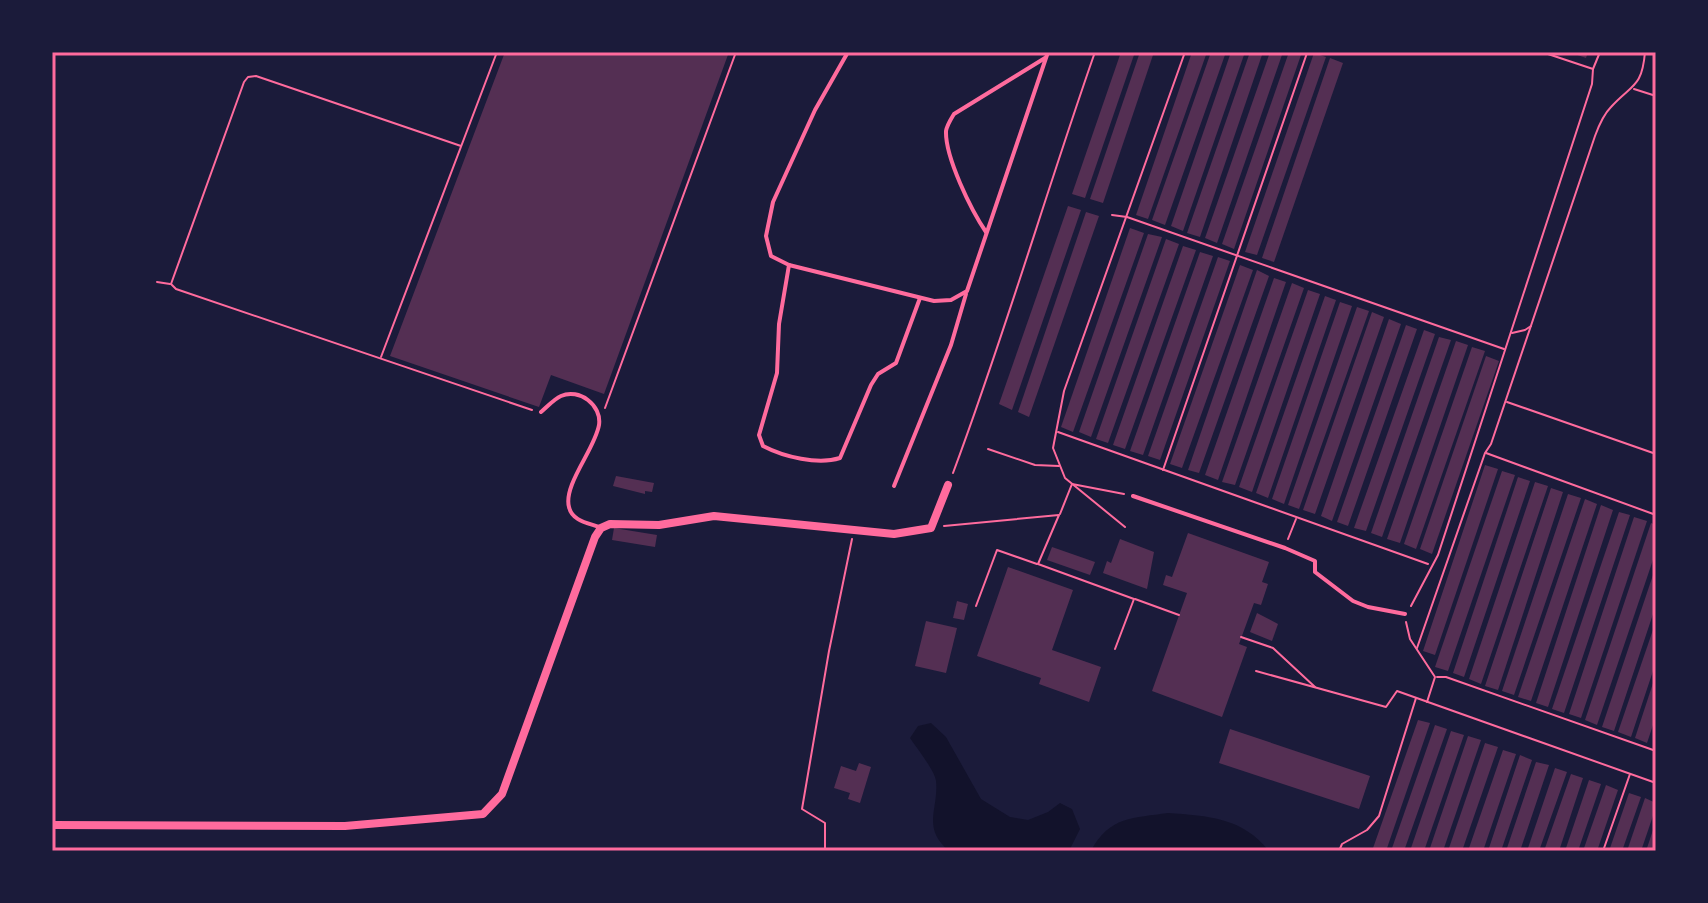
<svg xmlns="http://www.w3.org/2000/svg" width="1708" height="903" font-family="'Exo 2',sans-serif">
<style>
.water{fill:#12122b}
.building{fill:#542f53}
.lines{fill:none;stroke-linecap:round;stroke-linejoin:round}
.path{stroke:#ff6b9d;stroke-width:2}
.service{stroke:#ff6b9d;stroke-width:4}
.minor{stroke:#ff6b9d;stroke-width:8}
.neatline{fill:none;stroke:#ff6b9d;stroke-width:3}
</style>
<rect width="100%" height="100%" fill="#1b1b3a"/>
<g class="water">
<path d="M931 723 946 737 981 799 1010 817 1028 820 1048 812 1060 803 1072 809 1080 829 1069 851H949C921 827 939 809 936 781 935 771 916 747 910 738L918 726Z"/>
<path d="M1168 813C1208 816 1242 817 1269 851H1091C1109 816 1134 818 1168 813Z"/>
</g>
<g class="building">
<path d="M505 52H729L604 394 551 375 539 407 390 356Z"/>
<path d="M1121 52H1135L1085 198 1072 194Z"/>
<path d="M1140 52H1154L1103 203 1090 199Z"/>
<path d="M1192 52H1207L1148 219 1136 215Z"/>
<path d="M1211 52H1226L1165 225 1152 220Z"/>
<path d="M1231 52H1245L1183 231 1171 226Z"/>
<path d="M1250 52H1263L1200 237 1187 233Z"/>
<path d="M1270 52H1283L1217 243 1205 238Z"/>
<path d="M1289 52H1302L1234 249 1222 244Z"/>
<path d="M1569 52H1588L1586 58Z"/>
<path d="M1314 53 1326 57 1257 255 1245 252Z"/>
<path d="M1330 58 1343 63 1274 262 1262 258Z"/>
<path d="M1068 206 1081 210 1012 410 999 404Z"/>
<path d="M1086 212 1099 216 1029 417 1018 412Z"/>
<path d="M1130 228 1144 233 1073 432 1061 427Z"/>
<path d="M1148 234 1162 237 1091 437 1079 432Z"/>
<path d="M1166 239 1179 244 1108 443 1096 439Z"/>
<path d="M1183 246 1196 250 1125 449 1113 445Z"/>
<path d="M1200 252 1213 256 1143 455 1130 451Z"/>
<path d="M1218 257 1230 261 1160 460 1148 456Z"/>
<path d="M1240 265 1253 270 1182 468 1170 464Z"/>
<path d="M1257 270 1269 276 1199 473 1188 470Z"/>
<path d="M1274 278 1286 282 1218 480 1205 475Z"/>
<path d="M1292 283 1304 288 1235 485 1222 482Z"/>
<path d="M1308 290 1320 294 1252 492 1239 487Z"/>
<path d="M1325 296 1336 300 1268 498 1256 493Z"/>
<path d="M1340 302 1352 306 1284 504 1272 499Z"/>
<path d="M1357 307 1369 311 1299 509 1288 505Z"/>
<path d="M1372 312 1384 317 1315 514 1303 510Z"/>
<path d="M1389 319 1401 324 1332 521 1321 516Z"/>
<path d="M1406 325 1417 329 1348 526 1337 522Z"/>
<path d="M1424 330 1435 334 1366 531 1354 528Z"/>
<path d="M1439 337 1451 340 1382 537 1371 533Z"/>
<path d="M1456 341 1468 345 1400 543 1387 539Z"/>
<path d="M1472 347 1485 351 1416 549 1404 544Z"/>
<path d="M1486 356 1499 361 1432 554 1420 549Z"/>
<path d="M1485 465 1498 469 1435 655 1423 651Z"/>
<path d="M1502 471 1515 475 1448 671 1435 667Z"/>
<path d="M616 476 654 483 652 492 645 491V494L613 486Z"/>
<path d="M1518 477 1530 481 1464 677 1453 673Z"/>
<path d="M1535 482 1548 486 1481 684 1469 679Z"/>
<path d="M1551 488 1563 492 1498 690 1485 686Z"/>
<path d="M1568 494 1581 498 1514 695 1502 691Z"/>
<path d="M1585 499 1597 504 1531 701 1518 697Z"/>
<path d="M1601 505 1613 510 1548 707 1536 703Z"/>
<path d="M1619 512 1630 515 1564 713 1552 709Z"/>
<path d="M1634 517 1647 521 1581 718 1569 714Z"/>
<path d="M1651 523 1656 525V551L1597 725 1585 720Z"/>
<path d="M614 528 657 535 655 547 612 540Z"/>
<path d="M1188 533 1269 562 1262 582 1268 584 1261 605 1254 603 1239 644 1247 647 1222 717 1152 691 1187 593 1163 585 1166 575 1172 577Z"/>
<path d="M1120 539 1154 552 1147 589 1103 573 1107 561 1111 563Z"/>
<path d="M1052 547 1095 562 1090 575 1047 560Z"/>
<path d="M1656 566V605L1614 731 1602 727Z"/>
<path d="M1008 567 1073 590 1052 650 1101 667 1089 702 1039 684 1041 678 977 656Z"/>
<path d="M957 601 968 604 964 620 953 618Z"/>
<path d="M1257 613 1278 624 1272 641 1250 632Z"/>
<path d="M926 621 957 628 946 673 915 666Z"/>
<path d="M1656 621V662L1631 737 1618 732Z"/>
<path d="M1655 677 1656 716 1647 743 1635 738Z"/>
<path d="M1418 720 1430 723 1386 851H1372Z"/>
<path d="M1435 725 1447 729 1404 851H1391Z"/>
<path d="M1230 729 1370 776 1359 809 1219 763Z"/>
<path d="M1451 731 1464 735 1424 851H1410Z"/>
<path d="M1468 736 1481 740 1443 851H1429Z"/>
<path d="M1485 743 1498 747 1462 851H1448Z"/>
<path d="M1503 750 1516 754 1483 851H1468Z"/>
<path d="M1520 755 1532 760 1501 851H1488Z"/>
<path d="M1536 762 1549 765 1520 851H1506Z"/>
<path d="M859 763 871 767 860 803 848 799 850 793 834 788 841 766 856 771Z"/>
<path d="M1555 768 1567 772 1539 851H1527Z"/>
<path d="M1571 774 1583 778 1559 851H1544Z"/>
<path d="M1589 780 1601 784 1578 851H1565Z"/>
<path d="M1606 785 1618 790 1597 851H1583Z"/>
<path d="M1629 793 1641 797 1622 851H1609Z"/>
<path d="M1645 798 1656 803V807L1641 851H1627Z"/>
<path d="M1655 824 1656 851H1646Z"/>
</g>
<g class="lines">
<g class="path">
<path d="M1542 52 1593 69"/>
<path d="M1634 89 1656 96"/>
<path d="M461 146 256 76 248 77 244 82 171 284 176 289 532 410"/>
<path d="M1112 215 1127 217 1504 349"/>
<path d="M157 282 170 284"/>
<path d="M1512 333 1525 330 1531 326"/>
<path d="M381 357 497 52"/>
<path d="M1507 402 1656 454"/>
<path d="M605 408 736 52"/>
<path d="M1058 432 1428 564"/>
<path d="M988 449 1035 465 1059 466"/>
<path d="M1486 453 1656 515"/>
<path d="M1163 470 1307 53"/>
<path d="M953 473C1005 334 1046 192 1095 52"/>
<path d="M1060 514 1072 484 1124 494"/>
<path d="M944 526 1059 515 1038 564 1134 599 1115 649"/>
<path d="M1125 527 1065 478 1053 448 1064 391 1185 52"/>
<path d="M1288 539 1296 519"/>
<path d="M1135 599 1179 615"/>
<path d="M976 606 997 550 1037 564"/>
<path d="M1411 606 1438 555 1592 84 1593 69 1600 52"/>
<path d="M1406 622 1410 639 1435 677 1427 702"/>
<path d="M1241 637 1273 648 1315 687"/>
<path d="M1417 648 1485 453 1491 444 1595 136C1599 125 1603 115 1611 107 1632 84 1642 88 1645 52"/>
<path d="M1256 671 1386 707 1397 691 1656 783"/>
<path d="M1437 677H1446L1656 751"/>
<path d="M825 851V823L802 809 829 651 852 539"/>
<path d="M1339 851 1342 844 1367 830 1379 816 1416 698"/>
<path d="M1603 851 1630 774"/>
</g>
<g class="service">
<path d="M848 52 815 110 773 202 766 236 771 256 789 265 934 301 951 300 967 291 1048 52"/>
<path d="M986 232C971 210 945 157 946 131 947 125 951 119 954 114L1045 58"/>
<path d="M789 265 779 324 777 373 759 435 763 446C784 457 818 465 840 458L871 385 878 374 896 363 920 298"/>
<path d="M541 412C547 407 554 399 561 396 579 388 602 405 599 425 595 449 563 485 569 507 572 521 588 523 599 527"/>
<path d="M894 486 951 345 966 294"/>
<path d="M1133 496 1285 548 1315 561V572L1353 601 1368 607 1405 614"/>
</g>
<path class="minor" d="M52 825 345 826 483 814 502 794 595 537 601 528 610 524 659 525 714 516 894 534 931 528 948 485"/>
</g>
<rect width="1708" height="903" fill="none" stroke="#1b1b3a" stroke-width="108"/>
<rect x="54" y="54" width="1600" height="795" class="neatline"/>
</svg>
